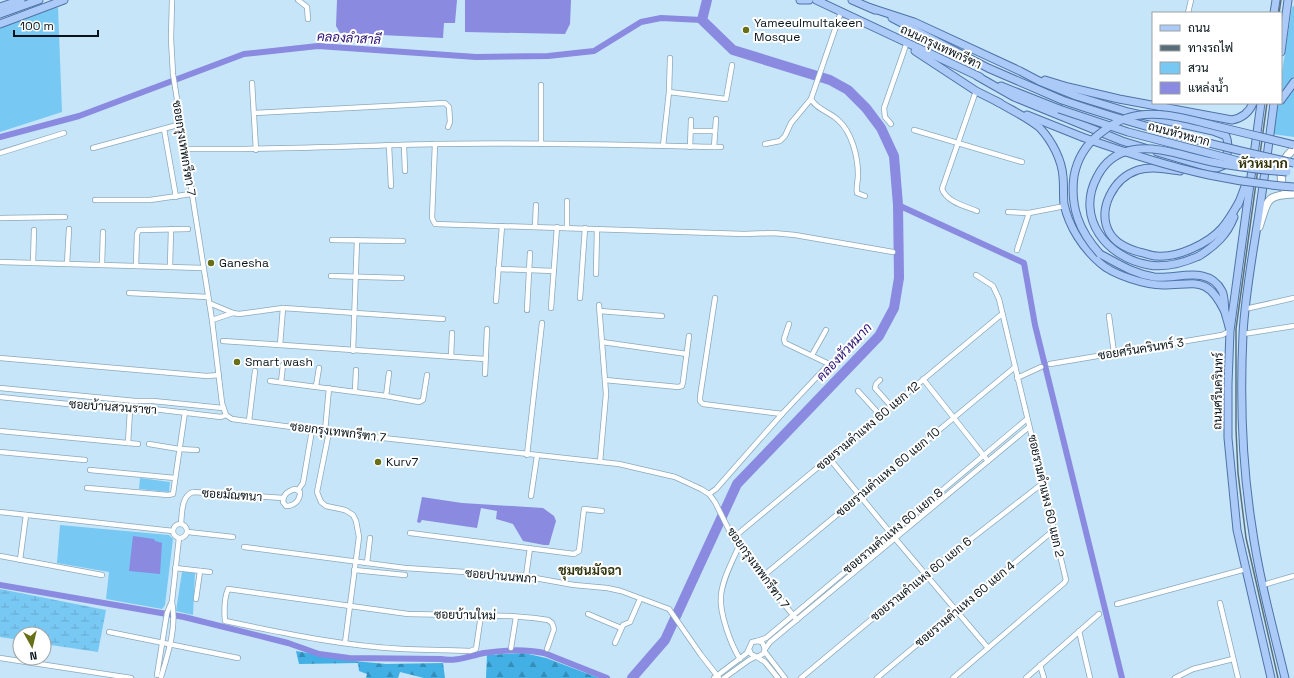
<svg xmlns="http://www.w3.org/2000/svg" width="1294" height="678" font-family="'Space Grotesk',Sarabun,sans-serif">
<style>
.green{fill:#78c8f4}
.forest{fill:url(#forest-firs)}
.wetland{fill:url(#wetland-marsh)}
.water{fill:#898ae0}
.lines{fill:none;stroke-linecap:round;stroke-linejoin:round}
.canal{stroke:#898ae0;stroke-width:6}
.river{stroke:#898ae0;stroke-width:10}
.street-casing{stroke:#8ba9bb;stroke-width:6}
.secondary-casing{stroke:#8ba9bb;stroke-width:9}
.primary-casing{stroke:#4e73a6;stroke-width:9}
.street{stroke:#fff;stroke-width:4.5}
.secondary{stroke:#fff;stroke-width:7}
.primary{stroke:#abcaf7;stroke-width:7}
.rail{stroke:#5a6e7a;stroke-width:1.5}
.primary-bridge-casing{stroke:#4e73a6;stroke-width:9;stroke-linecap:butt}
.primary-bridge{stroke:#abcaf7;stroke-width:7}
.poi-dot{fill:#677018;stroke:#fff;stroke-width:1.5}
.labels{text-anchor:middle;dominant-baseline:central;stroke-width:4;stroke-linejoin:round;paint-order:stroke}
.poi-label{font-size:12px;fill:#08141a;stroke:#fff;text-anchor:start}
.street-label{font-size:12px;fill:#08141a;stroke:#fff}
.water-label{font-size:13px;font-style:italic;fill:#270f74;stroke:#fff}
.neighbourhood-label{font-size:13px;font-weight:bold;fill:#2f340b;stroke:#fff}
.quarter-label{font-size:14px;font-weight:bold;fill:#2f340b;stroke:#fff}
</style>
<defs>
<pattern id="forest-firs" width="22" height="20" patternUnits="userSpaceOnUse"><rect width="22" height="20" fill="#42afe5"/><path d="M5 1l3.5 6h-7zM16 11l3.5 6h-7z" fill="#358db9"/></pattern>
<pattern id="wetland-marsh" width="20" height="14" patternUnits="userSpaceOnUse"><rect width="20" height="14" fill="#78c8f4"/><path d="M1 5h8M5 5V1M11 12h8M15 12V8" fill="none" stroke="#66abd1"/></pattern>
</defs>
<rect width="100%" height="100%" fill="#c6e5f9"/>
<g class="green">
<path d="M1294 6V137L1272 134 1277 103H1281V79L1292 7Z"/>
<path d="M58 7 62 112 0 132V27Z"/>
<path d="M140 478 170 482 169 492 139 489Z"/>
<path d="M60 525 169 535 173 539 165 605 162 609 106 599 109 572 57 563Z"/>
<path d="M182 572H195L193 615 176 611Z"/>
</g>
<g class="forest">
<path d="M296 651 354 661 386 664 443 663 445 678H424L400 672 398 678H366L367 674 359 671 358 663 299 664Z"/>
<path d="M524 653 546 658 599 678H486L487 655Z"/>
</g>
<path class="wetland" d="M0 589 106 610 98 652 44 644V634H20V640L0 637Z"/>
<g class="water">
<path d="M337 0H457L455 23H444L443 38 340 33 336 26Z"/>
<path d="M465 0H571L570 24 565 34 465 32Z"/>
<path d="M422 497 462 503 543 508 554 516 556 521 549 545H544L523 541 513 524 496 519 497 511 481 508 477 528 422 520 420 523 417 522Z"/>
<path d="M133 536 154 539 155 541 162 543 160 574 129 571Z"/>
</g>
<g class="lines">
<g class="canal">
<path d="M0 137 79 116 244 54 318 46 476 57 548 56 594 51 641 22 661 18 702 20"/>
<path d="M898 205 1024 263 1035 325 1122 678"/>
<path d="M0 585 184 617 288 643 319 654 349 658 441 659C456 662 469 656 484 653 503 650 525 649 544 653L607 678"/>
</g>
<path class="river" d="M632 678 665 640 737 484 879 336 894 308 899 278 898 205 894 156 881 128 866 108 848 90 830 80 733 50 702 20 707 0"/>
<defs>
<g id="street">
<path d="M172 0 171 39 173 74 212 320 222 403 226 415 232 419 329 432 619 464 675 477 701 489 709 494 715 502 733 538 762 577 797 620"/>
<path d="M298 0 307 7 308 19"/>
<path d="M841 12 811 99C816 109 830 112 838 120 852 132 858 157 858 175 858 181 856 187 857 193L865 196"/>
<path d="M1188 13 1191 0"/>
<path d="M252 83 256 150"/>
<path d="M976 91 942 189C947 202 965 206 977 211"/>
<path d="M669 92 726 99 732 65"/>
<path d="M254 113 445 103 449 107 450 122 448 127"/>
<path d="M891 124 885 117 884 108 906 45"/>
<path d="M164 129 176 197"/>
<path d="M914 130 1022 162"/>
<path d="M691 131H715"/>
<path d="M435 144 432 218 435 224 744 234 773 233 795 235 893 252"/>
<path d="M541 144V85"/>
<path d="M765 144 780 141 785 136 791 123 811 99"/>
<path d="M389 146 391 186"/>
<path d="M404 146 405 171"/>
<path d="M663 146 669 92 670 58"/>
<path d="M690 147 691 120"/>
<path d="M714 147 716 119"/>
<path d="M93 148 181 124"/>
<path d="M184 149C268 150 352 146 436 144 531 142 626 145 721 147"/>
<path d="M0 153 64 133"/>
<path d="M95 200H150L191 194"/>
<path d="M567 201V228"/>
<path d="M1008 212 1029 213 1065 206"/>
<path d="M0 218 65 217"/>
<path d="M535 227 536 205"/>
<path d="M332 240 403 241"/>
<path d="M1017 250 1029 213"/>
<path d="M0 262 203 268"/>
<path d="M33 263 34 230"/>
<path d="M67 264 69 229"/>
<path d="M102 265 103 232"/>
<path d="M136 266 137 234 139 230 188 229"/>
<path d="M170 267 171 229"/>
<path d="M498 269 554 271"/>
<path d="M596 274 597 229"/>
<path d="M331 276 402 278"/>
<path d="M129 293 208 297"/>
<path d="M580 298 585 228"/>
<path d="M715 298 700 397V401L703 404 782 414 829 364 785 343 784 339 789 324"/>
<path d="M496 301 502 226"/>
<path d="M209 303 233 313 239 314 283 308 443 319"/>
<path d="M599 305 606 394 600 462"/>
<path d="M551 308 557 227"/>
<path d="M1245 309 1294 298"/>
<path d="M527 310 530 253"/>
<path d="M600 311 662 316"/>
<path d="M1109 316 1114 353"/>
<path d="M212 320 233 313"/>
<path d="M1243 334 1294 326"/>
<path d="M223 341 485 359"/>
<path d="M602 342 687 354"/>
<path d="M280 345 283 308"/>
<path d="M353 351 357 240"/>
<path d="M812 355 826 330"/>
<path d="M451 357 452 333"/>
<path d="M0 358 207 376 219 375"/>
<path d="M1050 364 1222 335 1230 331"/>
<path d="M485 374 487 329"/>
<path d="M1017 378 1041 367"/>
<path d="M923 379 988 461"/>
<path d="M605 380 678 387 682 386 683 382 689 336"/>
<path d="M880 380 876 384 875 388 891 406"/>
<path d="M270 381 386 396 419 402 423 400 427 375"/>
<path d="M281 382 283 365"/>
<path d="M316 386 319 368"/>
<path d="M0 388 135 401H153L223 408"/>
<path d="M355 391 356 370"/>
<path d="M858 391 880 415"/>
<path d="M386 396 389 373"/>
<path d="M0 397 136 411 145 408 221 417 226 415"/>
<path d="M249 421 255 371"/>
<path d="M0 431 138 444"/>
<path d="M325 431 329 388"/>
<path d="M329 432 317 492 321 502 326 506 345 510 353 515 356 521 359 537 345 643"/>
<path d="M128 443 130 410"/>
<path d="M149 444 179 449 197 450"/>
<path d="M0 452 85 460"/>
<path d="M527 455 542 323"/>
<path d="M829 458 893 536 988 648"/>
<path d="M90 470 175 478"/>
<path d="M87 488 168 495 173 494 185 412"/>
<path d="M295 489 300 492C300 501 294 506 286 506L283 502C283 494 288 491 295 489Z"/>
<path d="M298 490 303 483 312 430"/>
<path d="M709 494 716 489 782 414"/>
<path d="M531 496 537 456"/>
<path d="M0 512 173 531"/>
<circle cx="180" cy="531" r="7"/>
<path d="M181 524C182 514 181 496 193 492L283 498"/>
<path d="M188 532 233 537"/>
<path d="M410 533 574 554 579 551 584 509 602 511"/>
<path d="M733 538 1002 314"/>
<path d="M739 546C732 562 723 578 721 595 719 613 731 645 740 659"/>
<path d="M244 547 405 568 524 576 574 585 607 588 621 591 669 609 701 655 719 678"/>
<path d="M0 556 102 575"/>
<path d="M20 560 26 515"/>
<path d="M367 563 370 538"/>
<path d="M175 568 210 572"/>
<path d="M354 570 405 575"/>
<path d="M526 576 530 548"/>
<path d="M762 577 1015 367"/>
<path d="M1263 585 1294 576"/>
<path d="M196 599 200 571"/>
<path d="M1220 603 1238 678"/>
<path d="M1117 604 1246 569"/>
<path d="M588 614 621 628"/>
<path d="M481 615 476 649 470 651C448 650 426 650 403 649 343 646 283 633 225 621 224 610 224 599 228 589L408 614 510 616 534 618 548 620 552 623 554 629 547 649"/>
<path d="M1079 631 1090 678"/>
<path d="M109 632 238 658"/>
<path d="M757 641 766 638 1027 419"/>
<path d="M615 643 623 625 630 622 640 599"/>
<path d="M511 648 516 617"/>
<path d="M765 649 770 642 1029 427"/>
<path d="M765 652 785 678"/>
<path d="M757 657 765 662 778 678"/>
<path d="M0 658 131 678"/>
<path d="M1040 665 1044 678"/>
<path d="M157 675 167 613 172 601 179 538"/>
<path d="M161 677C168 654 177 627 172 602"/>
<path d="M714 678 747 653 752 642 757 641 762 642 765 649 763 654 757 657 751 654 749 649"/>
<path d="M724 678 749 660 755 657"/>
<path d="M801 678 926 574 1043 483"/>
<path d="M877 678 1054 530"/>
<path d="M953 678 1064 583 1066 580 999 299 993 286 976 275"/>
<path d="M1026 678 1099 614"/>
<path d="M1175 678 1193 669 1233 659"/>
</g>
<g id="secondary">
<path d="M1287 190 1283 188C1279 173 1281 159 1294 149"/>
<path d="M1259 227C1268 201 1264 195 1294 194"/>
</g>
<g id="primary">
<path d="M800 0H809"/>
<path d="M816 0 980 77"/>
<path d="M852 0 875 10"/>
<path d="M0 7 21 0"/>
<path d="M871 8 914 22 1020 71 1039 81 1076 96 1128 112 1213 131 1226 136C1230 146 1227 155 1224 165L1217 168H1211L1157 152"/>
<path d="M1274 13 1276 0"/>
<path d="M0 14 39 0"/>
<path d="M892 18 988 68 1062 100"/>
<path d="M0 24 64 0"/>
<path d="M915 51 976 91 1000 103"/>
<path d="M1281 52 1288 0"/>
<path d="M977 76 1014 97 1122 141 1145 148"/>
<path d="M1045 80 1068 87 1119 99 1232 120C1242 118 1249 113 1253 103"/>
<path d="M1001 86 1059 109"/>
<path d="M1281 100 1294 82"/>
<path d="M996 101C1009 109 1029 118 1040 128 1052 141 1062 160 1063 177 1064 186 1063 195 1064 204 1069 227 1083 248 1100 263 1113 275 1146 285 1163 285 1196 285 1207 275 1225 312"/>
<path d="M1261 103 1230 331 1228 384V438L1237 530 1271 678"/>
<path d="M1274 103C1269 142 1264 181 1258 220 1252 258 1245 296 1243 334 1240 398 1242 464 1252 527 1259 578 1273 628 1285 678"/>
<path d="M1027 115 1082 137"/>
<path d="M1180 171C1167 169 1151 166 1138 170 1114 178 1097 208 1109 232 1115 243 1128 249 1139 252 1145 253 1151 256 1157 256 1178 258 1209 243 1222 228 1229 220 1234 211 1239 202"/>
<path d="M1238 205 1247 181"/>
<path d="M1100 254C1119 264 1132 273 1154 277 1176 280 1208 264 1222 291 1225 297 1224 305 1225 312 1226 317 1228 322 1229 327"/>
<path d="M1199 256C1215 246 1227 235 1234 217"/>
</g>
</defs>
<use href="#street" class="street-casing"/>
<use href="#secondary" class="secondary-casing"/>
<use href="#primary" class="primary-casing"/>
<use href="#street" class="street"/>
<use href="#secondary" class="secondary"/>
<use href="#primary" class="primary"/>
<g class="rail">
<path d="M1279 13 1281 0"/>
<path d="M1267 103 1236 329V430L1238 473 1246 538 1278 678"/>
</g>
<defs>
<g id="primary-bridge">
<path d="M1062 100C1138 126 1216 146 1294 163"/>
<path d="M1059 109 1128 132 1250 164"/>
<path d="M1082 137C1124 152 1166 166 1209 175 1237 181 1265 185 1294 187"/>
<path d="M1100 254C1079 231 1070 207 1074 176 1077 160 1086 145 1098 135 1107 128 1116 121 1127 118 1156 108 1191 120 1220 127 1245 133 1269 139 1294 145"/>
<path d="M1199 256C1183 263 1166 268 1149 265 1107 258 1075 218 1097 177 1104 163 1116 153 1132 150 1158 145 1186 157 1212 162 1237 167 1262 170 1287 172"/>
</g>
</defs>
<use href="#primary-bridge" class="primary-bridge-casing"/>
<use href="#primary-bridge" class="primary-bridge"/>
</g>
<g class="poi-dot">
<circle cx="746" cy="30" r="4"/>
<circle cx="211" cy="263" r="4"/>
<circle cx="237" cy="362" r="4"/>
<circle cx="378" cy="462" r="4"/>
</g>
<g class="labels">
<g class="poi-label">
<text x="754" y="23">Yameeulmultakeen<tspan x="754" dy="14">Mosque</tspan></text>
<text x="219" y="263">Ganesha</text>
<text x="245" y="362">Smart wash</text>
<text x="386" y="462">Kurv7</text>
</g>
<g class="street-label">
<text transform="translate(941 47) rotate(25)">ถนนกรุงเทพกรีฑา</text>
<text transform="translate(1179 134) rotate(15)">ถนนหัวหมาก</text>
<text transform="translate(184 148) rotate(81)">ซอยกรุงเทพกรีฑา 7</text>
<text transform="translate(1141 349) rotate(-9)">ซอยศรีนครินทร์ 3</text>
<text transform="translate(1218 391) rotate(-89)">ถนนศรีนครินทร์</text>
<text transform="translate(113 407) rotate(4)">ซอยบ้านสวนราชา</text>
<text transform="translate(868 426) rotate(-40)">ซอยรามคำแหง 60 แยก 12</text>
<text transform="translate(338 432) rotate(7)">ซอยกรุงเทพกรีฑา 7</text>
<text transform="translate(888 472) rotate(-40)">ซอยรามคำแหง 60 แยก 10</text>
<text transform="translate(232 495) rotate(4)">ซอยมัณฑนา</text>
<text transform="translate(1046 496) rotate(77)">ซอยรามคำแหง 60 แยก 2</text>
<text transform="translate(893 531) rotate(-40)">ซอยรามคำแหง 60 แยก 8</text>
<text transform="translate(758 568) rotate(54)">ซอยกรุงเทพกรีฑา 7</text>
<text transform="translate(501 576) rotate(5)">ซอยปานนพภา</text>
<text transform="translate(921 579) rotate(-39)">ซอยรามคำแหง 60 แยก 6</text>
<text transform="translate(965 604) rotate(-40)">ซอยรามคำแหง 60 แยก 4</text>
<text transform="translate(465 615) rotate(1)">ซอยบ้านใหม่</text>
</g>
<g class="water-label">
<text transform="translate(349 38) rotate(3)">คลองลำสาลี</text>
<text transform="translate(844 352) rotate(-47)">คลองหัวหมาก</text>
</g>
<g class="neighbourhood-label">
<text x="590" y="570">ชุมชนมัจฉา</text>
</g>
<g class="quarter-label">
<text x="1263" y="163">หัวหมาก</text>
</g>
</g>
<rect x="1152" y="12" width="130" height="92" fill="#ffffff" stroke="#9ca1a3"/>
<rect x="1160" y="25" width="20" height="6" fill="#abcaf7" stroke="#9ca1a3"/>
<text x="1188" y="32" font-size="12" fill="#08141a">ถนน</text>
<rect x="1160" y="45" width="20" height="6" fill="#5a6e7a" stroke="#9ca1a3"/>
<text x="1188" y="52" font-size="12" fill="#08141a">ทางรถไฟ</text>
<rect x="1160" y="62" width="20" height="12" fill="#78c8f4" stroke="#9ca1a3"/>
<text x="1188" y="72" font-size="12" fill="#08141a">สวน</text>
<rect x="1160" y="82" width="20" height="12" fill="#898ae0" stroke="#9ca1a3"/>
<text x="1188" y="92" font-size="12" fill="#08141a">แหล่งน้ำ</text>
<g transform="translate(32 646) rotate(172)"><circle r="19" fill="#ffffff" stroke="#9ca1a3"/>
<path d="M0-3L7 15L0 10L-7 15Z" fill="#677018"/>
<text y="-6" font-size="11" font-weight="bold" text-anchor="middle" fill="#08141a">N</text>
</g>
<path d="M14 30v6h84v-6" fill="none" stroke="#08141a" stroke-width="2"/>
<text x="20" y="30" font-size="12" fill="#08141a" stroke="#ffffff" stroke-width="3" paint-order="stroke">100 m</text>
</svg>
